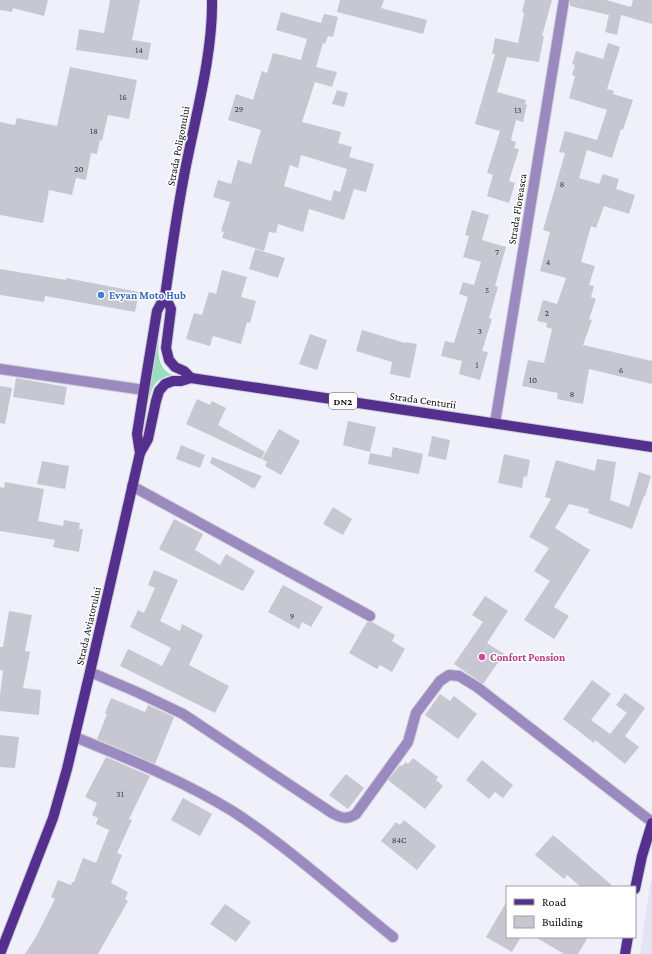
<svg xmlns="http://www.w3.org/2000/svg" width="652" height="954" font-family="'Crimson Pro',serif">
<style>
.built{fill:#e3e3f4}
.green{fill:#9bddbc}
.building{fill:#c7c7d2;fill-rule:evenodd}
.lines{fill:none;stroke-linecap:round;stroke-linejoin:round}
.minor-casing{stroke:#ccccd6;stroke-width:12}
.major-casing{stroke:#ccccd6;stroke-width:12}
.minor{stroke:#9a8abf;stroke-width:10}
.major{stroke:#552f8e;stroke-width:10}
.shop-dot{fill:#3f7fe0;stroke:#fff;stroke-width:1.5}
.hotel-dot{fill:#d1479c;stroke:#fff;stroke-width:1.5}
.labels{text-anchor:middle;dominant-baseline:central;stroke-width:3;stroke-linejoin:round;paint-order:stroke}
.number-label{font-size:9px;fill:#3e3e44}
.shield{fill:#fff;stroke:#58585a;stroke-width:1}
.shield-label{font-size:10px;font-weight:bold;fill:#101014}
.street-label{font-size:11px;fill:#101014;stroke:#fff}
.shop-label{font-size:11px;font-weight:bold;fill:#366cbe;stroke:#fff;text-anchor:start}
.hotel-label{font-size:11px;font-weight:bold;fill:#b23c85;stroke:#fff;text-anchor:start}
</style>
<rect width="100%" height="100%" fill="#f0f0fb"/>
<path class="built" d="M652 879V954H640L650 885Z"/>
<path class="green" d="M162 317C160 334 151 366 172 375 152 379 152 389 147 407Z"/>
<g class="building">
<path d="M0 0H48L44 16 13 8 12 12 0 10Z"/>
<path d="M110 0H140L132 40 151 43 148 60 76 50 79 29 104 33Z"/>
<path d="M340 0H384L381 8 427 20 423 34 337 12Z"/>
<path d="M525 0H552L542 36H544L539 62 507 57 497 92 526 100 525 104 527 105 523 122 516 120 511 140 516 142 514 148 519 149 509 181 515 183 509 203 487 196 493 175 487 173 500 131 475 124 495 54H492L495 38 518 43 524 13 522 12Z"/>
<path d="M570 0H606L631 7 633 0H652V24L621 15 617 35 605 32 609 15 570 6Z"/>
<path d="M281 12 321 23 324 14 338 17 333 37 328 36 325 44 323 43 316 67 337 72 332 87 315 82 302 122 341 132 338 143 352 147 349 157 374 164 366 192 354 189 344 220 309 209 303 232 278 224 276 233 269 232 264 251 222 238 224 232 221 231 230 202 213 197 218 180 231 184 238 160 251 164 261 130 228 120 236 94 253 100 262 71 267 73 273 53 301 60 307 39 276 30ZM301 155 347 169 340 192 334 190 331 201 284 186 290 165 298 168Z"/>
<path d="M608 43 620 47 607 89 614 91 613 94 633 100 623 130 621 129 612 158 587 150 579 178 599 184 603 174 619 179 616 189 635 195 629 214 604 206 596 228 591 226 581 262 595 266 589 285 594 286 591 297 596 299 589 319 592 320 583 345 652 361V384L589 369 583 404 557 399 558 393 522 386 528 360 544 363 552 329 546 327 547 323 537 321 543 300 557 304 566 278 540 271 550 232 543 230 565 153 559 152 565 131 597 140 607 110 569 98 575 76 572 75 575 65 572 64 576 51 603 59Z"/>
<path d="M70 67 137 80 129 119 108 115 102 141 100 140 97 154 91 153 86 180 76 178 72 195 49 190 43 223 0 215V122L15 125 17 118 57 126Z"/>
<path d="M337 90 348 93 344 107 332 104Z"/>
<path d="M472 210 489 215 482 240 506 247 495 286 498 287 489 318 492 319 482 351 488 352 480 380 459 374 462 361 441 356 445 341 454 343 468 297 459 294 463 282 474 285 481 262 463 257 469 236 465 235Z"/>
<path d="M255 249 285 258 278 278 249 269Z"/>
<path d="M0 269 66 280V278L139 292 135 312 45 296 44 302 0 295Z"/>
<path d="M222 270 247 277 241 297 256 301 250 323 247 322 241 344 213 336 210 346 186 339 194 313 202 315 209 292 216 294Z"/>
<path d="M362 330 405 343V342L417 344 410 378 390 374 392 362 356 351Z"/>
<path d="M310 334 327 340 317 370 299 364Z"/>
<path d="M16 378 67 387 64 405 13 397Z"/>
<path d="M0 386 12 388 5 424 0 423Z"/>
<path d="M197 399 210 405 212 401 226 408 218 425 265 452 261 459 186 424Z"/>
<path d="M348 421 376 427 370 452 343 445Z"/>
<path d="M279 429 300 441 281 475 265 466 267 462 262 459Z"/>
<path d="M432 436 450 440 446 460 428 456Z"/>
<path d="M181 445 205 455 200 468 176 459Z"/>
<path d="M393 447 423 454 419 474 368 464 370 453 391 457Z"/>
<path d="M504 454 530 460 527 477 524 476 522 488 498 483Z"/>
<path d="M212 457 262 476 254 489 210 463Z"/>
<path d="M597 459 616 462 610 500 629 507 639 472 651 476 645 496H644L632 529 588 513 589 509 569 504 555 528 590 550 554 607 569 616 554 639 524 620 550 581 534 571 549 548 529 537 551 499 545 497 556 460 595 471Z"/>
<path d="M42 461 69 466 65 489 37 484Z"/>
<path d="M5 482 44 489 38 521 63 526 64 520 80 523 79 529H83L79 552 53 547 55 540 0 531V487L4 488Z"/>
<path d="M333 507 352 519 343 535 323 524Z"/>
<path d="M174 519 203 534 195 550 220 565 226 554 255 571 243 591 159 549Z"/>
<path d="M154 570 178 580 160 621 180 631 182 624 203 635 189 665 229 686 215 713 120 666 128 649 162 666 171 648 130 627 138 610 144 613 155 588 148 585Z"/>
<path d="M283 585 323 607 311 627 302 622 299 629 268 612Z"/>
<path d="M485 596 508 611 487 643 504 654 483 684 454 664 483 622 472 615Z"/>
<path d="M9 611 32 615 25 651 30 652 23 688 41 690 39 715 0 711V695L3 671 0 670V647H3Z"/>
<path d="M367 622H372L395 635 392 641 405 649 392 672 380 665 377 669 349 653Z"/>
<path d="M592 680 611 694 591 720 610 734 627 713 616 705 625 693 645 708 625 736 639 747 625 764 595 740 594 743 563 719Z"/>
<path d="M440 694 450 701 454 696 477 714 458 739 425 715Z"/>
<path d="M111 698 145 712 148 705 174 717 155 764 97 739 107 714 105 713Z"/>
<path d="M0 735 19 737 15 768 0 767Z"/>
<path d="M106 757 150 776 129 819 132 820 117 853 122 855 111 883 128 892 125 899 128 901 98 954H25L37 935 55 899 51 897 58 880 71 885 72 882H74L83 858 96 863 109 830 96 824 98 818 92 815 97 803 85 797Z"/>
<path d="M413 758 438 777 436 780 443 786 425 809 388 780 400 765 402 766 406 762 408 764Z"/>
<path d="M482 760 513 785 503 798 495 792 489 799 466 780Z"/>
<path d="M346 774 364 788 348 809 329 795Z"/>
<path d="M183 798 212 814 200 836 171 820Z"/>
<path d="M404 820 436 846 417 870 381 841 396 822 400 825Z"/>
<path d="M553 835 614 887H581L567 875 564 879 535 855Z"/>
<path d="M507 901V937H521L512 952 486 937Z"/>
<path d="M225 904 251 922 236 942 210 924Z"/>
<path d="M535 937H588L578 954H564Z"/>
</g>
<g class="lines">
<defs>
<g id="minor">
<path d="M0 369 144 390"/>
<path d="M495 423 564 0"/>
<path d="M132 486 370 616"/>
<path d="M90 672 139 693 183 714 332 813C341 818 347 820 356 814L408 742 416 713 440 681 449 675 459 676 477 687 652 822"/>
<path d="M75 737C129 759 184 781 234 812 289 848 342 896 393 937"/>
</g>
<g id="major">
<path d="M165 296 171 309 166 348 169 360 175 367 184 371 191 378"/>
<path d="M140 453 148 439 156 401 159 391 165 384 173 381H181L191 378 652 447"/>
<path d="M635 889 642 856 652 823"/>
<path d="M0 954 53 818 67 769 90 672 140 453 137 434 144 390 157 311 165 296C172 249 178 202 188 156 198 107 213 49 212 0"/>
<path d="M625 954 628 937"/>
</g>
</defs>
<use href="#minor" class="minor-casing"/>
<use href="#major" class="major-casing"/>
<use href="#minor" class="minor"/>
<use href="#major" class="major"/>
</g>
<circle class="shop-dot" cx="101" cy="295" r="4"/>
<circle class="hotel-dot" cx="482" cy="657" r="4"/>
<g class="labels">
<g class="number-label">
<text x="139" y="50">14</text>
<text x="123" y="97">16</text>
<text x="239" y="109">29</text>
<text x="518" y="110">13</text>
<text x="94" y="131">18</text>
<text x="79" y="169">20</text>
<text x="562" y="184">8</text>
<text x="497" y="252">7</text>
<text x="548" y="262">4</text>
<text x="487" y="290">5</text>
<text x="547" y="313">2</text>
<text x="480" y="331">3</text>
<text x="477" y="365">1</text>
<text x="621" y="370">6</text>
<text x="533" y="380">10</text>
<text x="572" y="394">8</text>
<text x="292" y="616">9</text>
<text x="120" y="794">31</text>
<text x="399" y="840">84C</text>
</g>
<rect class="shield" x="329" y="393" width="28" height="16" rx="3"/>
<g class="shield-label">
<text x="343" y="401">DN2</text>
</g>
<g class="street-label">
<text transform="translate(178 146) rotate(-79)">Strada Poligonului</text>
<text transform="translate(517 209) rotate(-81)">Strada Floreasca</text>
<text transform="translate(423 400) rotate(8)">Strada Centurii</text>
<text transform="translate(88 626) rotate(-77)">Strada Aviatorului</text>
</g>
<g class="shop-label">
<text x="109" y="295">Evyan Moto Hub</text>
</g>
<g class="hotel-label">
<text x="490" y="657">Confort Pension</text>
</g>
</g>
<rect x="506" y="886" width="130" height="52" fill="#ffffff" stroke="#9f9fa1"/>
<rect x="514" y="899" width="20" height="6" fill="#552f8e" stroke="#9f9fa1"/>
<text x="542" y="906" font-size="12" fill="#101014">Road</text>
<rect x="514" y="916" width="20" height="12" fill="#c7c7d2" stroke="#9f9fa1"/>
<text x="542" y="926" font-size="12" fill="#101014">Building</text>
</svg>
